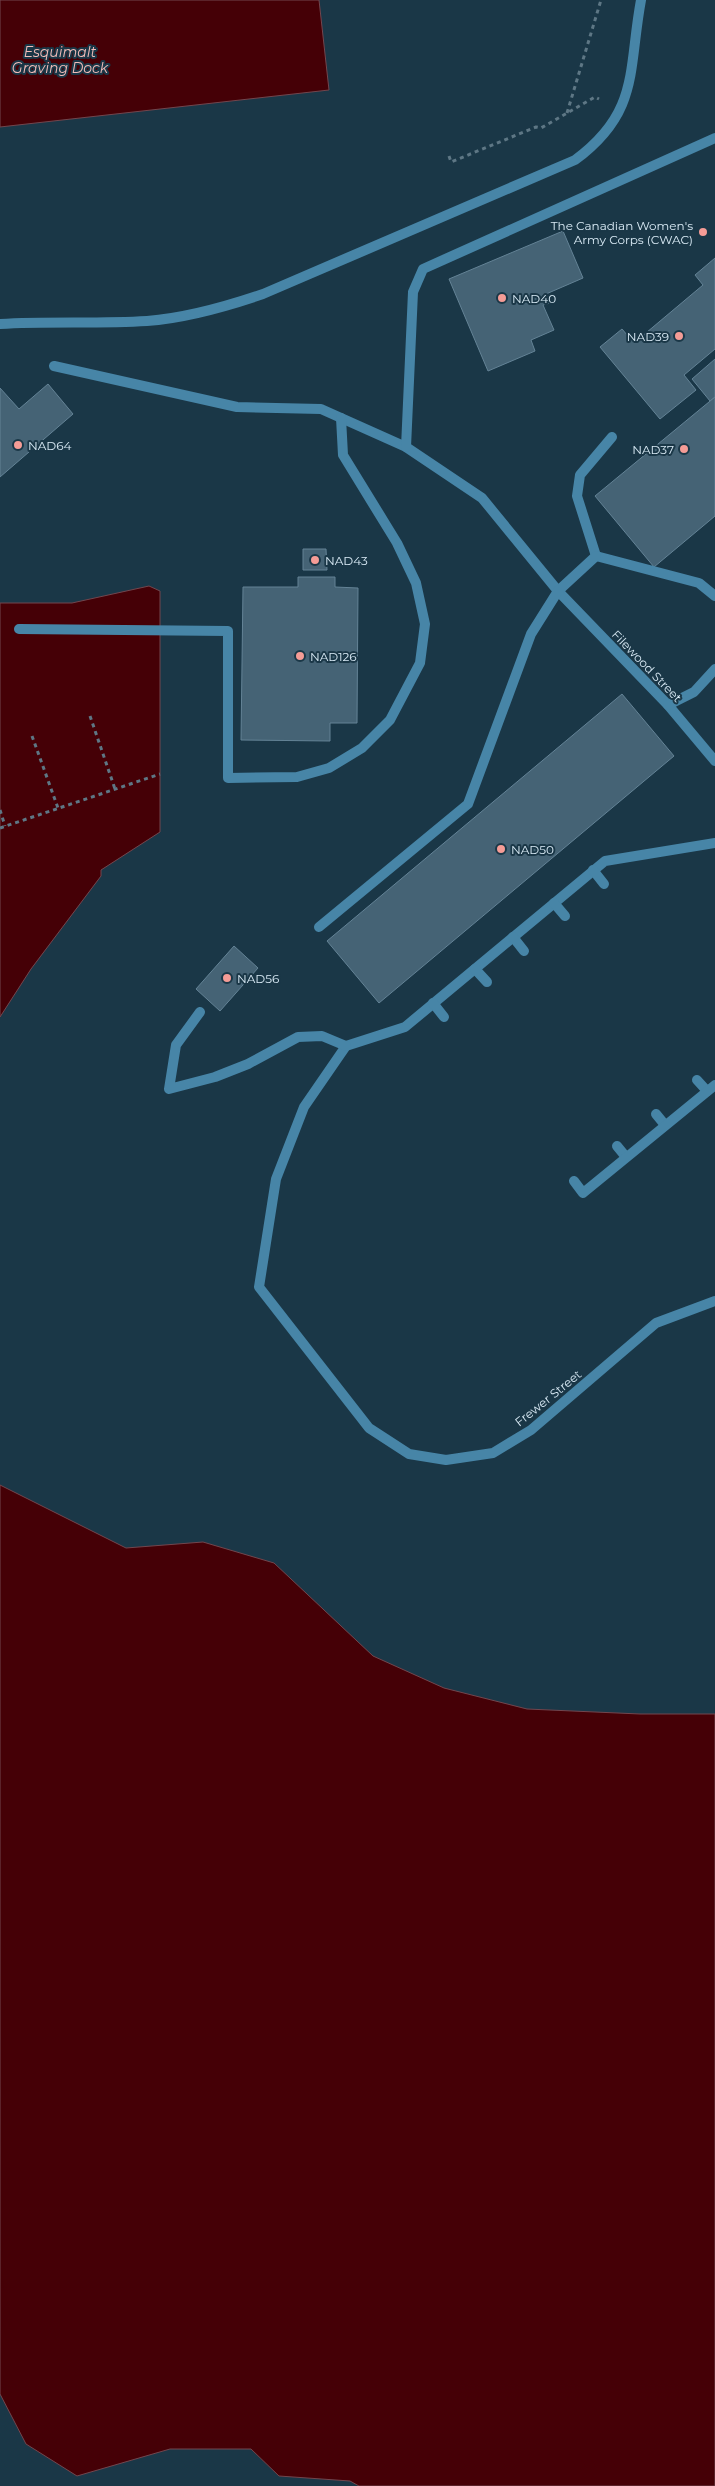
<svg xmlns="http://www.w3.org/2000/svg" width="715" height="2486" font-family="Montserrat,sans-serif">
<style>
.water{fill:#450006;stroke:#72464e}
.building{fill:#456375;stroke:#648396}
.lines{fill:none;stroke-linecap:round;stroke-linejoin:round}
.path{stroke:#5e7785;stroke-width:3;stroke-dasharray:4 4;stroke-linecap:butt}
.lane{stroke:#4785a7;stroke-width:10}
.poi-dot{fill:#f59c96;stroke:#1a3747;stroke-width:2}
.labels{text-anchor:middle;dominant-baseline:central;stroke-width:4;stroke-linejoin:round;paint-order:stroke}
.poi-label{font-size:12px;fill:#daebf6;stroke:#1a3747;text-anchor:start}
.street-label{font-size:12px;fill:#daebf6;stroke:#1a3747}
.water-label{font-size:14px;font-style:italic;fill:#f2bdb9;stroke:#1a3747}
</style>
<rect width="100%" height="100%" fill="#1a3747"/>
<g class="water">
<path d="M0 0H319L329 90 0 127Z"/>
<path d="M149 586 160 591V832L101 870V876L31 969 0 1017V603H72Z"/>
<path d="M0 1485 126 1548 203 1542 274 1563 373 1656 444 1688 527 1709 640 1714H715V2486H359L350 2481 279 2476 251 2449H170L77 2476 26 2444 0 2394Z"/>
</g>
<g class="building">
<path d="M563 231 583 278 546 294 550 303 543 305 554 330 531 340 535 351 488 371 449 279Z"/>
<path d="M715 258V349L684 375 696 390 660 419 600 347 622 329 634 343 703 285 695 275Z"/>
<path d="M715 359V397L710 401 692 379Z"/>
<path d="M48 384 73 414 0 477V388L19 409Z"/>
<path d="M715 397V516L654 567 595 496Z"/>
<path d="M303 549H326L327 570H303Z"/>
<path d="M298 577H335V587L358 588 357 723H330V741L241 740 243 587H298Z"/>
<path d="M622 694 674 756 379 1003 327 941Z"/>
<path d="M234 946 258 968 220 1011 196 989Z"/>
</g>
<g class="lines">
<g class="path">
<path d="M567 113 601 0"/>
<path d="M449 156 451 162 536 127 541 128 595 97 599 99"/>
<path d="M90 716 115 789"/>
<path d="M32 736 58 808"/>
<path d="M0 810 5 826"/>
<path d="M0 828 160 774"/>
</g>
<g class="lane">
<path d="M0 324C49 321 98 324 147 321 187 318 225 307 263 294L575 160C640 112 628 70 641 0"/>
<path d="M54 366 237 407 321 409 406 447 482 498 558 591 668 705 715 761"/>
<path d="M406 447 413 292 423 269 715 138"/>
<path d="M596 556 577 496 580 475 612 437"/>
<path d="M596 556 699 583 715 596"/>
<path d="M19 629 228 631V778L297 777 329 768 362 748 390 720 420 663 425 624 416 583 397 543 343 455 341 418"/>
<path d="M668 705 694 692 715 669"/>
<path d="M715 843 605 861 405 1027 346 1046 304 1107 276 1179 259 1287 369 1428 409 1454 446 1460 493 1453 531 1430 656 1323 715 1301"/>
<path d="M593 870 604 884"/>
<path d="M554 903 565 916"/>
<path d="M319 927 468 804 531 634 558 591 596 556"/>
<path d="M513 937 524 951"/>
<path d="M475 969 487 982"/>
<path d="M433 1003 444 1017"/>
<path d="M200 1012 176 1045 169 1089 215 1077 248 1064 298 1037 322 1036 346 1046"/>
<path d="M697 1080 707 1091"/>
<path d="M656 1114 665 1125"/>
<path d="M617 1146 626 1157"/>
<path d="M574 1181 583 1193 715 1085"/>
</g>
</g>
<g class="poi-dot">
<circle cx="703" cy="232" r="5"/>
<circle cx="502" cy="298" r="5"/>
<circle cx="679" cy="336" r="5"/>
<circle cx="18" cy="445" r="5"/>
<circle cx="684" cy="449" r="5"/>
<circle cx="315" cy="560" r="5"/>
<circle cx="300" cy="656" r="5"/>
<circle cx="501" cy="849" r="5"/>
<circle cx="227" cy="978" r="5"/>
</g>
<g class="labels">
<g class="poi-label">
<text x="693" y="225" text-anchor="end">The Canadian Women's<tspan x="693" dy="14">Army Corps (CWAC)</tspan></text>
<text x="512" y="298">NAD40</text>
<text x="669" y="336" text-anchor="end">NAD39</text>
<text x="28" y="445">NAD64</text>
<text x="674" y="449" text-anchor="end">NAD37</text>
<text x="325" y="560">NAD43</text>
<text x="310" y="656">NAD126</text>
<text x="511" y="849">NAD50</text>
<text x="237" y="978">NAD56</text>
</g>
<g class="street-label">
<text transform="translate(647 666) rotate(46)">Filewood Street</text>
<text transform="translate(548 1398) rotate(-39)">Frewer Street</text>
</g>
<g class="water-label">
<text x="60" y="52">Esquimalt<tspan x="60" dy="16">Graving Dock</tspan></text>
</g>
</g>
</svg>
